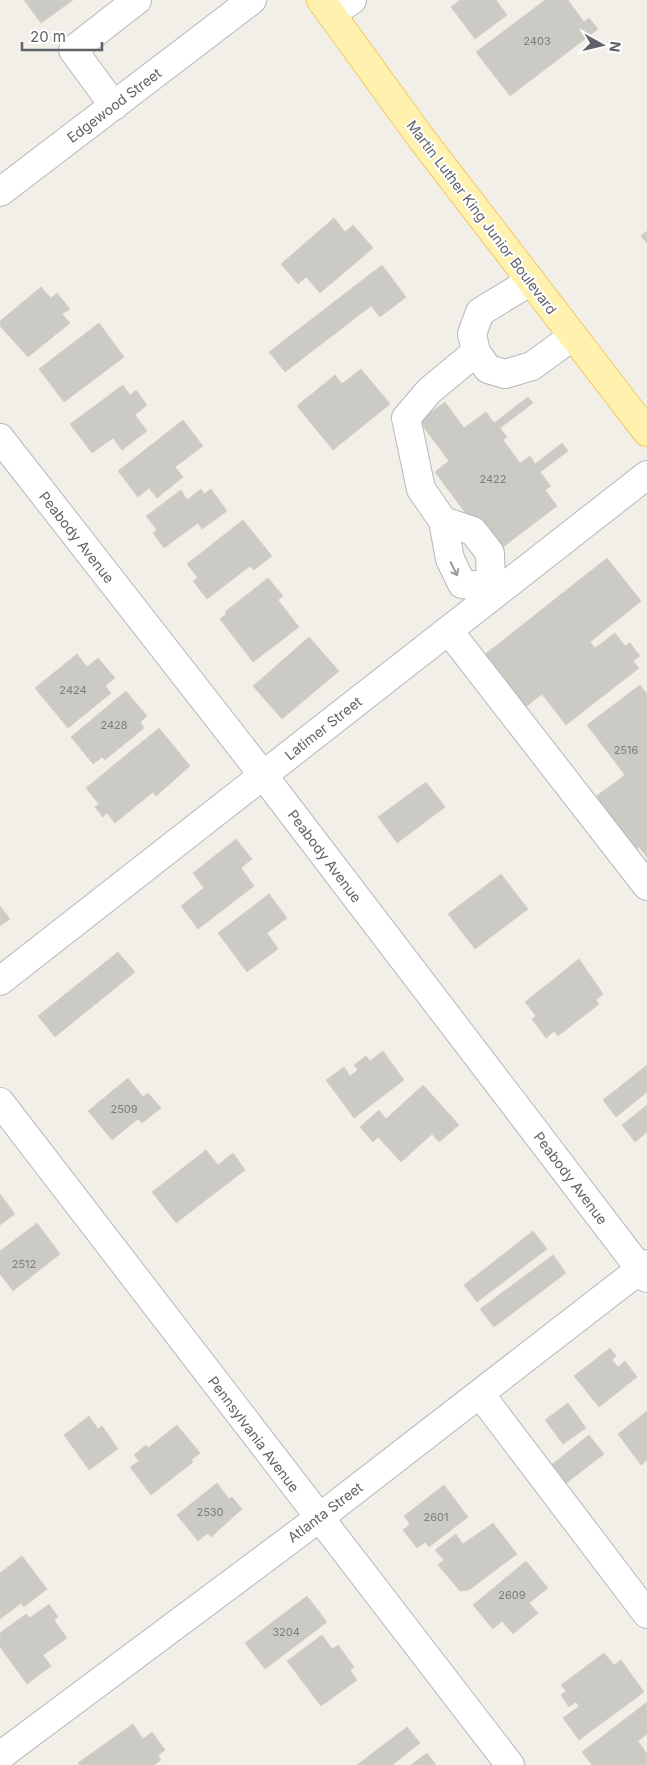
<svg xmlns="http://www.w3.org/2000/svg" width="647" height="1765" font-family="Inter,sans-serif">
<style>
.building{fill:#cccac5;stroke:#d6d1c6}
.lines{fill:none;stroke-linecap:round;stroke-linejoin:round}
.minor-casing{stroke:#b5b8bc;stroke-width:30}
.major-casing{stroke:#f2c960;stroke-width:30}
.minor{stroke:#fff;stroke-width:28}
.major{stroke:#fff2af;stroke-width:28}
.oneway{stroke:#979a9d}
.labels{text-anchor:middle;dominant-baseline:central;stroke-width:4;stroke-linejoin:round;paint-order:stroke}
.number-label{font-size:11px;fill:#7a7d7f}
.street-label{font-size:14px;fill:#5f6368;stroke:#fff}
</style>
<rect width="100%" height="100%" fill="#f1efe8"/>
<g class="building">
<path d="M24 0H73L41 23Z"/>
<path d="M460 0H496L507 15 475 39 451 7Z"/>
<path d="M545 0H568L584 22 589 18 598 29 510 96 476 52Z"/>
<path d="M334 218 345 232 353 225 373 248 320 293 306 277 298 284 281 264Z"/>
<path d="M647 231V243L641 236Z"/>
<path d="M382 265 406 297 380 317 371 306 285 372 269 352Z"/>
<path d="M41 287 51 298 57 293 70 309 62 314 70 323 28 357 0 326V321Z"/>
<path d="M99 323 124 357 64 402 39 369Z"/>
<path d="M361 369 390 404 333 450 297 406 335 375 342 384Z"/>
<path d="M123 385 130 395 136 390 147 405 135 415 147 431 122 450 113 438 92 453 70 424Z"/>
<path d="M528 397 533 403 500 428 507 437 503 440 520 463 530 456 535 464 562 443 568 451 540 472 551 486 545 490 557 506 495 553 435 472 449 461 419 421 445 402 464 428 486 412 494 423Z"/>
<path d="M183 420 203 446 175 467 183 477 157 498 149 488 138 497 118 471Z"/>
<path d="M201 489 204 494 211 489 227 511 202 529 198 523 164 548 153 533 157 530 146 516 181 490 187 500Z"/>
<path d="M243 520 272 556 254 570 250 566 207 599 193 581 198 578 187 564Z"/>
<path d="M607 558 641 601 590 642 595 648 615 633 625 646 630 643 640 656 633 661 639 668 566 725 542 694 524 708 483 656Z"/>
<path d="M268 578 283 596 278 600 299 627 253 662 220 619 226 614V611Z"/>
<path d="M309 637 339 671 282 719 253 686Z"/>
<path d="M77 654 87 667 98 658 115 678 105 686 111 693 68 728 35 688Z"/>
<path d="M640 685 647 694V857L639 847 635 850 595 797 625 775 587 725Z"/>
<path d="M126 691 147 716 140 722 144 728 105 760 102 757 93 764 71 737Z"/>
<path d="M159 728 190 766 156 796 153 792 115 823 107 813 103 817 95 807 99 804 86 788Z"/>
<path d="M426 782 445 807 397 843 378 817Z"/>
<path d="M236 839 252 859 241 868 254 886 198 929 181 906 204 888 193 873Z"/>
<path d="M501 874 528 909 475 949 448 914Z"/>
<path d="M269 894 287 918 267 933 278 949 247 972 218 933Z"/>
<path d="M0 906 10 919 0 926Z"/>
<path d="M118 952 135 972 55 1037 38 1016Z"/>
<path d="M579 959 603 994 596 1000 599 1004 558 1036 554 1031 546 1038 532 1019 536 1016 525 1002Z"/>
<path d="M383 1051 404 1080 354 1118 326 1080 344 1067 350 1076 358 1070 354 1065 366 1056 370 1061Z"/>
<path d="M647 1065V1092L616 1117 603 1100Z"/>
<path d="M128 1078 143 1097 148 1093 161 1108 142 1123 138 1119 112 1140 88 1111Z"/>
<path d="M423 1085 459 1125 439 1142 432 1134 401 1162 378 1137 373 1142 360 1127 379 1110 386 1119Z"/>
<path d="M647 1105V1132L635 1142 622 1125Z"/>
<path d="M206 1150 218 1165 233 1153 245 1170 176 1223 152 1192Z"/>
<path d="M0 1194 15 1214 0 1225Z"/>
<path d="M37 1223 60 1254 13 1291 0 1274V1251Z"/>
<path d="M533 1231 547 1249 477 1302 464 1285Z"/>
<path d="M553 1255 566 1273 494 1327 480 1309Z"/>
<path d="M610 1348 616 1356 612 1360 618 1367 625 1361 637 1377 599 1407 574 1376Z"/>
<path d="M568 1403 586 1428 563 1444 545 1420Z"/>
<path d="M647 1411V1460L641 1465 618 1434Z"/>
<path d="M89 1416 98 1429 102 1426 118 1449 89 1470 64 1435Z"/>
<path d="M177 1425 200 1453 191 1460 193 1462 151 1495 130 1467 139 1461 134 1455 146 1445 148 1448Z"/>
<path d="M589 1435 604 1454 565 1484 550 1466Z"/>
<path d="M217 1483 229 1499 232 1497 242 1509 211 1537 208 1533 198 1541 177 1515Z"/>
<path d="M444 1485 468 1517 429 1547 425 1542 417 1548 403 1530 410 1524 404 1516Z"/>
<path d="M493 1523 517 1554 469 1590 460 1591 438 1565 444 1560 435 1550 456 1534 463 1544Z"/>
<path d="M22 1556 47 1589 24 1607 21 1603 0 1619V1573Z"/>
<path d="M526 1561 548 1588 529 1603 538 1613 513 1634 502 1621 493 1629 473 1605Z"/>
<path d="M307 1596 327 1622 265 1669 245 1643Z"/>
<path d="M49 1604 58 1617 54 1620 67 1638 43 1655 51 1666 27 1684 0 1647V1633L26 1614 30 1618Z"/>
<path d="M322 1635 332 1649 338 1645 354 1667 350 1670 357 1680 321 1706 287 1661Z"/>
<path d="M604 1653 614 1665 621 1660 644 1692 579 1740 563 1718 579 1706 576 1702 569 1707 561 1695 566 1691 561 1685Z"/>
<path d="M647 1702V1734L638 1741 647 1754V1765H592L582 1752Z"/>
<path d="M133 1724 143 1739 152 1732 165 1750 158 1755 161 1760 154 1765H80L78 1763Z"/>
<path d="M407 1727 420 1743 392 1765H357Z"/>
<path d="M427 1753 436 1765H411Z"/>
</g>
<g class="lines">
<defs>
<g id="minor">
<path d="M331 14 352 0"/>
<path d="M114 106 73 50 137 0"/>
<path d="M0 192 252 0"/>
<path d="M531 281 480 312 472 334 476 352 488 369 505 374 532 366 573 336"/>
<path d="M0 438 263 775 647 1278"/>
<path d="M443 521 473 531 490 553 491 587 462 584 450 559 443 521 421 489 406 418 429 391 476 352"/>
<path d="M449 631 647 886"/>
<path d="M0 981 647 475"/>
<path d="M0 1102 510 1765"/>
<path d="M480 1394 647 1614"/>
<path d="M0 1756 319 1518 647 1264"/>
</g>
<path id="major" d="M321 0 421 138 647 432"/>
</defs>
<use href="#minor" class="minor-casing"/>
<use href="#major" class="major-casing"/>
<use href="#minor" class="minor"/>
<use href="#major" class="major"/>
</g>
<defs><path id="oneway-shaft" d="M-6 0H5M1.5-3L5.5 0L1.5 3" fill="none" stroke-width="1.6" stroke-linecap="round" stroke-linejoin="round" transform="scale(1.25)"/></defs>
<use class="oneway" href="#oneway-shaft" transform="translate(454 569) rotate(64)"/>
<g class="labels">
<g class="number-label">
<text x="537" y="41">2403</text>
<text x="493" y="479">2422</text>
<text x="73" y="690">2424</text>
<text x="114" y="725">2428</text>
<text x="626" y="750">2516</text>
<text x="124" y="1109">2509</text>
<text x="24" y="1264">2512</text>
<text x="210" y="1512">2530</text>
<text x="436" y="1517">2601</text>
<text x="512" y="1595">2609</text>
<text x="286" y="1632">3204</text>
</g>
<g class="street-label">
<text transform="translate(114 105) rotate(-37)">Edgewood Street</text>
<text transform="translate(482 217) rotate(53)">Martin Luther King Junior Boulevard</text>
<text transform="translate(77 537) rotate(52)">Peabody Avenue</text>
<text transform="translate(323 728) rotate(-38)">Latimer Street</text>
<text transform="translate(325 856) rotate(53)">Peabody Avenue</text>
<text transform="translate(571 1178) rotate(53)">Peabody Avenue</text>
<text transform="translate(254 1434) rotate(53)">Pennsylvania Avenue</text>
<text transform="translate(325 1512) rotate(-37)">Atlanta Street</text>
</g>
</g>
<g transform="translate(602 45) rotate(98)" stroke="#ffffff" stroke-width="4" paint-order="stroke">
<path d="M0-4L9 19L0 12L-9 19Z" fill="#5f6368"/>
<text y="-8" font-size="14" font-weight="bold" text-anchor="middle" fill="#5f6368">N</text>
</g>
<path d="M22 42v8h80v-8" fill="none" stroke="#5f6368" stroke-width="2.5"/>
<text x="30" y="42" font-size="15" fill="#5f6368" stroke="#ffffff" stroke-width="4" paint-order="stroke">20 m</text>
</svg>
